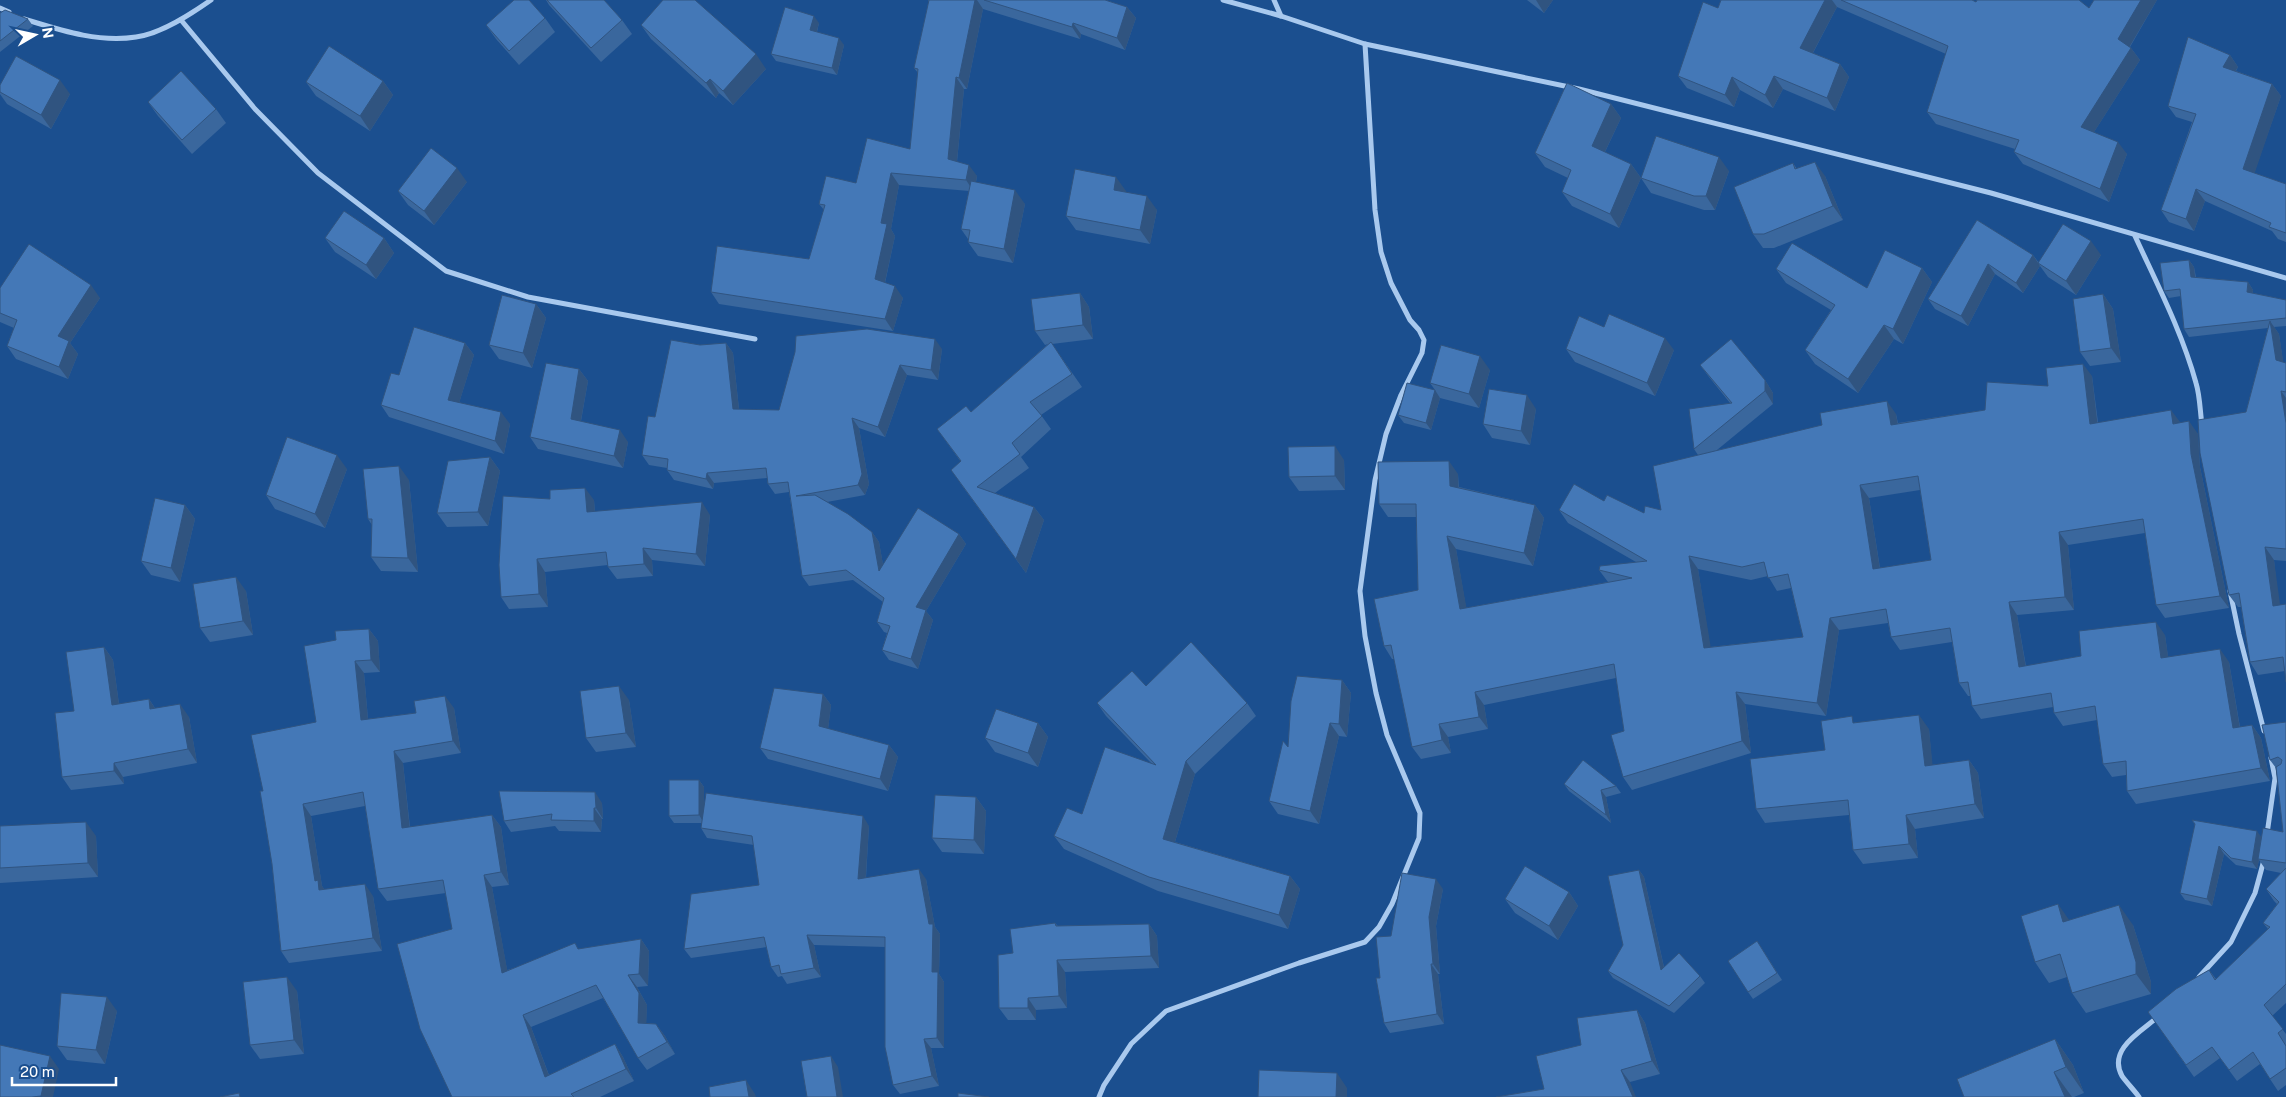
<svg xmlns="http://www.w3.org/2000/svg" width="2286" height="1097" font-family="'Public Sans',sans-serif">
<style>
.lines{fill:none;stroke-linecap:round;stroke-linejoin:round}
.minor{stroke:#a9c9ee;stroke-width:5}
.wall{fill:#3a679d;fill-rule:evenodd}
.shaded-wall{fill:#305480}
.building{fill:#4478b7;stroke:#305480;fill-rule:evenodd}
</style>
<rect width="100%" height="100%" fill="#1b4f8f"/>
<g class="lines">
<g class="minor">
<path d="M1223 0 1281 16 1365 44 1579 89 1991 193 2286 278"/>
<path d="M1274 0 1281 16"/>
<path d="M0 8 9 12"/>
<path d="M24 19C60 30 98 43 136 37 161 34 191 14 211 0"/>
<path d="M181 20 255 109 318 173 446 271 528 297 755 339"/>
<path d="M2135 236C2157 284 2182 332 2196 383 2200 396 2200 411 2202 425"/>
<path d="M2230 591 2239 634 2264 731"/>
<path d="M2267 834 2275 778 2271 758"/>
<path d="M2199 977 2231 942 2255 893 2264 860"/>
<path d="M1099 1097 1104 1085 1131 1044 1166 1011 1299 963 1365 942 1379 927 1392 904 1419 838 1420 813 1387 735 1376 693 1365 636 1360 591 1375 480 1386 434 1401 395 1422 353 1424 340 1419 330 1410 320 1391 283 1381 252 1375 210 1365 44"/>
<path d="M2139 1097C2134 1090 2127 1083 2122 1076 2107 1049 2142 1031 2159 1016"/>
</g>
</g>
<g class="wall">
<path d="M546 0H604L622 20 632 34 601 62 549 5Z"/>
<path d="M928 0H1105L1127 7 1136 18 1125 50 1081 34 1080 39 983 9 967 89H964L957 162 977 176 976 182 1025 204 1013 263 978 256 968 242V239L961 229 969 191 899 185 891 229 895 236 885 283 903 298 893 331 719 304 711 292 809 259 824 210 819 204 856 183 910 149 918 73 914 68 929 2Z"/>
<path d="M1527 0H1553L1544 13Z"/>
<path d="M1721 0H1972L1976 2 2089 8 2094 0H2157L2130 47 2131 48 2140 60 2094 132 2127 154 2109 202 2023 164 2014 152 2015 149 1936 124 1927 112 1946 54 1837 7 1813 53 1840 64 1849 77 1835 111 1783 89 1773 108 1740 90 1734 107 1687 88 1678 76 1718 8Z"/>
<path d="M0 13 28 19 33 26 0 52Z"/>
<path d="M545 18 555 32 519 65 496 39 486 25Z"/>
<path d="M819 23 817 32 844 45 837 75 776 61 771 54Z"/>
<path d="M641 25 766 69 733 105 719 93 716 98 651 39Z"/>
<path d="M2230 55 2238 67 2236 71 2272 84 2281 96 2254 173 2286 184V242L2278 239 2272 231 2205 201 2194 231 2169 222 2161 210 2192 122 2176 117 2168 106Z"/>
<path d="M383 81 393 95 370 131 316 96 306 82Z"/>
<path d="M0 92 70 94 51 129 7 104 0 94Z"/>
<path d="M148 102 216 109 226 123 192 154 158 116Z"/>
<path d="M1611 104 1621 118 1605 152 1631 164 1641 178 1619 228 1572 206 1562 192 1568 178 1545 167 1535 153Z"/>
<path d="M1793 163 1797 169 1825 176 1843 220 1774 248H1763L1753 234Z"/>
<path d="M1729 171 1715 210H1704L1651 193 1641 178Z"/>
<path d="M467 182 434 225 408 205 398 191Z"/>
<path d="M1126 191V192L1157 210 1150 244 1076 230 1066 216Z"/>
<path d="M1977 220 2033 255 2039 263 2101 255 2076 295 2048 277 2040 266 2023 293 1995 274 1968 326 1935 309 1928 299Z"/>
<path d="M325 238H384L394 253 376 279 335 252Z"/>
<path d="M2189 260 2194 267 2196 277 2248 282 2253 290V293L2286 300V326L2274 327 2279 334 2283 362 2286 363V561L2274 560 2285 671 2258 675 2250 662 2241 607H2238L2229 595 2246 412 2268 328 2189 337 2184 329 2181 296 2169 298 2164 291Z"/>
<path d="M1922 268 1932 282 1903 344 1894 339 1858 393 1815 364 1805 350 1831 310 1786 283 1776 269 1867 288Z"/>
<path d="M0 288 100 298 70 343 78 354 68 379 16 359 7 346 14 328 0 322Z"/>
<path d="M1080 293 1089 307 1093 339 1052 344 1082 387 1041 415 1051 429 1021 457 1029 468 995 493 1034 507 1044 520 1026 573 960 483 961 462 937 429 971 412 1048 344 1045 345 1035 331Z"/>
<path d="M2103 294 2113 309 2121 362 2090 366 2080 352Z"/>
<path d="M536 304 546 318 532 368 499 359 489 345Z"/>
<path d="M465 343 474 355 459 403 510 424 504 454 389 417 381 405 399 375Z"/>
<path d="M726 343 733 353 739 409 779 410 942 349 938 380 907 375 885 437 859 428 869 484 865 495 827 502 872 532 879 542 883 565 959 534 966 544 926 611 933 620 918 669 889 660 882 650 887 633 884 632 877 622 883 602 853 580 809 586 802 576 789 492 775 494 768 484 767 478 714 483 713 489 674 480 667 470V468L649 465 642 455 655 417Z"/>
<path d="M1566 349 1674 350 1655 396 1575 362Z"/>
<path d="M1700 365 1765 380 1773 393V404L1717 450 1896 414 1898 423 1985 410 2048 386 2092 376 2098 422 2180 423 2198 434 2200 467 2229 608 2165 618 2156 605 2145 533 2068 545 2074 610 2017 615 2026 666 2081 656 2165 635 2168 657 2229 662 2240 727 2252 725 2261 738 2270 781 2136 804 2127 791 2126 775 2112 777 2103 764 2097 720 2063 726 2054 713 2053 707 1981 719 1972 706 1971 696H1968L1959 683 1952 642 1900 650 1891 637 1888 623 1839 630 1826 716 1745 704 1751 753 1632 790 1623 777 1624 731 1616 678 1484 705 1488 729 1448 737 1451 753 1421 759 1412 747 1394 659H1392L1384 646 1418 590 1416 517H1388L1379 504 1458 474 1459 487 1535 505 1544 518 1533 566 1456 549 1466 608 1608 582 1599 570 1636 562 1568 523 1559 510 1604 501 1644 513 1661 510 1698 455 1694 449 1730 403 1709 377ZM1920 490 1931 560 1880 568 1869 498ZM1698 569 1751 580 1768 576 1777 591 1791 588 1803 637 1710 647Z"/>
<path d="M579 369 588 381 581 421 628 442 623 468 538 449 530 437Z"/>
<path d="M1490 370 1479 408 1440 398 1431 430 1404 423 1398 415 1435 390 1430 383Z"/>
<path d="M1536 409 1530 445 1492 438 1483 424Z"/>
<path d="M490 457 500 471 488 526 447 527 437 513Z"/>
<path d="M1344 460 1345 490 1299 491 1289 477Z"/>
<path d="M347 469 325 528 275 509 266 495Z"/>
<path d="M409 480 418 572 381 571 371 557 372 525 368 519Z"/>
<path d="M550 499 594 500 595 512 710 515 705 566 652 560 653 576 617 579 608 567V565L545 572 548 607 509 609 501 597Z"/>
<path d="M185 505 195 519 180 582 151 575 141 561Z"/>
<path d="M246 591 253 635 210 642 200 628Z"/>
<path d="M369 629 378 641 380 672 364 673 368 719 454 708 461 753 403 763 410 827 492 815 501 827 509 885 492 887 507 970 580 949 641 939 649 951 648 986 637 987 647 1005 646 1023 656 1024 665 1036 675 1054 647 1070 638 1058 603 998 531 1027 549 1075 615 1044 623 1057 634 1081 600 1097H452V929L446 893 387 901 378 889 365 806 311 816 322 886 324 889 373 896 382 951 289 963 281 951 272 864 263 791 316 722 336 640Z"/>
<path d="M104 647 113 660 119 704 149 699 155 708 189 717 197 763 123 777 124 784 71 790 62 777 74 711Z"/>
<path d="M1342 680 1351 693 1347 737 1339 736 1319 824 1278 814 1269 801 1288 747Z"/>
<path d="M1146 686 1247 703 1256 716 1195 774 1175 842 1290 876 1300 889 1288 929 1158 891 1064 849 1054 836 1151 763 1106 716 1097 703Z"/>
<path d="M823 694 831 705 828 729 889 745 898 757 888 791 768 759 760 748Z"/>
<path d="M629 700 636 747 596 752 586 738Z"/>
<path d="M1856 722 1929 729 1932 765 1969 760 1978 773 1984 818 1915 829 1918 858 1863 864 1853 850 1849 815 1765 823 1756 809 1825 750Z"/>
<path d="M2286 722V1003L2272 1016 2286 1034V1085L2278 1091 2260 1064 2237 1081 2220 1058 2194 1077 2148 1012 2209 970 2216 979 2268 929 2263 923 2277 904 2274 901 2266 889 2281 873 2266 870 2259 860 2257 869 2236 865 2224 854 2212 906 2185 900 2180 893 2195 825 2192 820 2261 837 2283 832 2276 768 2270 760Z"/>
<path d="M1038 723 1048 737 1038 767 995 752 985 738Z"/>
<path d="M699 780 704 787V805L869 826 866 878 926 879 935 927 940 934 939 974 944 982V1048H931L939 1086 900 1094 893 1085 885 947 814 945 821 977 787 984 782 976 778 977 771 967 767 947 691 958 684 949 759 885 754 845 707 838 701 828 702 823H674L669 816Z"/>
<path d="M1564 784 1616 786 1621 793 1606 797 1611 823 1569 791Z"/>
<path d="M976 797 986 811 984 854 942 852 932 838Z"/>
<path d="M602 803 603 819H602L601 832 559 831 555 826 511 832 504 821Z"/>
<path d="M0 826 96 836 98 877 0 883Z"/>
<path d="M1639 870 1644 877 1664 967 1700 976 1705 983 1674 1013 1613 978 1608 971 1623 945Z"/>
<path d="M1443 889 1436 926 1440 974H1438L1444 1024 1390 1033 1384 1023 1380 978 1391 936Z"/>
<path d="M1569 892 1578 906 1558 940 1515 913 1505 899Z"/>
<path d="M2069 920 2133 925 2151 982V994L2086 1013 2072 993 2067 977 2049 983 2035 962Z"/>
<path d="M1055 923 1058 926 1149 924 1157 936 1159 968 1065 972 1067 1008 1036 1010V1020H1008L999 1008 1013 953Z"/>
<path d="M1757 941 1782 980 1753 999 1748 992Z"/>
<path d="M297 991 304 1054 260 1059 250 1045Z"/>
<path d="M1637 1010 1645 1023 1660 1074 1630 1082 1544 1089 1581 1045Z"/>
<path d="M117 1011 105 1064 67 1060 57 1046Z"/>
<path d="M2055 1039 2073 1065 2084 1093 2074 1097H1964Z"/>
</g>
<g class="shaded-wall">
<path d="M975 0H977L983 9 967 89 959 78Z"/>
<path d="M1536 0H1553L1544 13Z"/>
<path d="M1825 0H1832L1837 7 1809 60 1800 48Z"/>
<path d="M2141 0H2157L2127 51 2118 39Z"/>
<path d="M1127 7 1136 18 1125 50 1117 38Z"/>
<path d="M814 16 819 23 815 38 810 30Z"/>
<path d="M1073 23 1081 34 1080 39 1072 27Z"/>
<path d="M839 38 844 45 837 75 832 68Z"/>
<path d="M2131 48 2140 60 2089 140 2081 127Z"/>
<path d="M756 54 766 69 733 105 723 91Z"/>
<path d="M2230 55 2238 67 2231 78 2223 67Z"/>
<path d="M1840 64 1849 77 1835 111 1827 98Z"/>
<path d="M1774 76 1783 89 1773 108 1765 95Z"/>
<path d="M956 77 964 89 956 171 948 159Z"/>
<path d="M1732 77 1740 90 1734 107 1725 95Z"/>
<path d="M710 79 719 93 716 98 706 83Z"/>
<path d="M60 80 70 94 51 129 41 115Z"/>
<path d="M383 81 393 95 370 131 360 116Z"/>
<path d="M2272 84 2281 96 2252 181 2243 169Z"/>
<path d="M1611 104 1621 118 1601 160 1592 146Z"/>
<path d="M2118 142 2127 154 2109 202 2100 189Z"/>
<path d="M1719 157 1729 171 1715 210 1706 196Z"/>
<path d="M1815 162 1825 176 1843 220 1833 206Z"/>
<path d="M1631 164 1641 178 1619 228 1610 214Z"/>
<path d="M969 165 977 176 974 192 966 180Z"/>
<path d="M457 168 467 182 434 225 424 211Z"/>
<path d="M891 173 899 185 891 229 895 236 883 291 875 279 881 223Z"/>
<path d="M1116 177 1126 191 1124 204 1114 190Z"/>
<path d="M2196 189 2205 201 2194 231 2186 219Z"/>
<path d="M1015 190 1025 204 1013 263 1004 249Z"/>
<path d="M1147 196 1157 210 1150 244 1140 230Z"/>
<path d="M384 238 394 253 376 279 366 265Z"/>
<path d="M2091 241 2101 255 2076 295 2066 281Z"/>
<path d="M2033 255 2040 266 2023 293 2016 283Z"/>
<path d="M2189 260 2194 267 2196 284 2191 277Z"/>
<path d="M1988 264 1995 274 1968 326 1961 316Z"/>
<path d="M1922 268 1932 282 1903 344 1893 329Z"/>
<path d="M2248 282 2253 290 2252 299 2247 292Z"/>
<path d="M91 285 100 298 70 343 78 354 68 379 59 367 58 336Z"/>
<path d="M895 286 903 298 893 331 885 319Z"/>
<path d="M1080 293 1089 307 1093 339 1083 325Z"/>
<path d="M2103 294 2113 309 2121 362 2111 348Z"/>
<path d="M536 304 546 318 532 368 523 353Z"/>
<path d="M2270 321 2279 334 2285 373 2276 360Z"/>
<path d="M1884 325 1894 339 1858 393 1848 379Z"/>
<path d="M1665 338 1674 350 1655 396 1647 383Z"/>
<path d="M935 339 942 349 938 380 931 370Z"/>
<path d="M465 343 474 355 456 413 448 400Z"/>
<path d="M726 343 733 353 740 419 733 409Z"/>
<path d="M1480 356 1490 370 1479 408 1469 394Z"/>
<path d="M2083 364 2092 376 2099 437 2090 424Z"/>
<path d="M900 365 907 375 885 437 878 427Z"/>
<path d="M579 369 588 381 579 431 571 419Z"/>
<path d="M1765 380 1773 393V404L1765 391Z"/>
<path d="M1435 390 1440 398 1431 430 1426 423Z"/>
<path d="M2281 391 2286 398V423Z"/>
<path d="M1527 395 1536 409 1530 445 1521 431Z"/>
<path d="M1887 401 1896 414 1900 437 1891 425Z"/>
<path d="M2171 410 2180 422 2173 424Z"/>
<path d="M501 412 510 424 504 454 495 441Z"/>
<path d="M852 418 859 428 869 484 865 495 858 485Z"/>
<path d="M2189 421 2198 434 2200 467 2229 608 2220 596 2191 454Z"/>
<path d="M620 430 628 442 623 468 614 456Z"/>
<path d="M1335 446 1344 460 1345 490 1335 476Z"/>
<path d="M337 455 347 469 325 528 315 514Z"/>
<path d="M490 457 500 471 488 526 478 512Z"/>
<path d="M1449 461 1458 474 1459 498 1450 486Z"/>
<path d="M399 466 409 480 418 572 408 558Z"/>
<path d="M707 473 714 483 713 489 706 479Z"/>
<path d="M1860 485 1869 498 1882 582 1873 569Z"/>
<path d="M585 488 594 500 596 525 587 512Z"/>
<path d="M702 502 710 515 705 566 696 554Z"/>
<path d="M185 505 195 519 180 582 171 568Z"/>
<path d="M1535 505 1544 518 1533 566 1524 553Z"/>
<path d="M1034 507 1044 520 1026 573 1016 559Z"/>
<path d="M872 532 879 542 886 581 879 571Z"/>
<path d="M2059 532 2068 545 2074 610 2065 597Z"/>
<path d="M959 534 966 544 926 611 933 620 918 669 911 659 916 607Z"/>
<path d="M1447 536 1456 549 1469 622 1460 609Z"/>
<path d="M2265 547 2274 560 2282 619 2273 606Z"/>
<path d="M643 548 652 560 653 576 644 564Z"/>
<path d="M1689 556 1698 569 1713 661 1704 648Z"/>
<path d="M537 559 545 572 548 607 539 594Z"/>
<path d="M236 577 246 591 253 635 243 621Z"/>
<path d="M2009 602 2017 615 2028 680 2019 667Z"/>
<path d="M1830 618 1839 630 1826 716 1817 703Z"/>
<path d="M2156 622 2165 635 2170 670 2161 658Z"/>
<path d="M369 629 378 641 380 672 371 660Z"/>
<path d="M104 647 113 660 121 719 112 705Z"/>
<path d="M2220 649 2229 662 2242 741 2233 728Z"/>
<path d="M355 661 364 673 369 732 361 720Z"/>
<path d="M1342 680 1351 693 1347 737 1339 724Z"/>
<path d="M619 686 629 700 636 747 626 733Z"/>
<path d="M1475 692 1484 705 1488 729 1479 717Z"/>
<path d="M1736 692 1745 704 1751 753 1742 741Z"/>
<path d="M823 694 831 705 827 738 819 726Z"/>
<path d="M445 696 454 708 461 753 453 741Z"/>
<path d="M149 699 158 713 150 709Z"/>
<path d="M180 704 189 717 197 763 188 749Z"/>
<path d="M1919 715 1929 729 1934 779 1925 766Z"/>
<path d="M1038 723 1048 737 1038 767 1028 753Z"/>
<path d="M1330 723 1339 736 1319 824 1310 811Z"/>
<path d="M1439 724 1448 737 1451 753 1442 740Z"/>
<path d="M2252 725 2261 738 2270 781 2261 768Z"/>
<path d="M889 745 898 757 888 791 880 779Z"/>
<path d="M394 751 403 763 411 840 402 828Z"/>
<path d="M1969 760 1978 773 1984 818 1975 804Z"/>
<path d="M1186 761 1195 774 1172 852 1163 839Z"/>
<path d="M114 763 123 777 124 784 114 771Z"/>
<path d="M699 780 704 787V823L699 815Z"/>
<path d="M1601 790 1606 797 1611 823 1606 815Z"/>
<path d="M595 792 602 803 603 819 596 808Z"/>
<path d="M976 797 986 811 984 854 974 840Z"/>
<path d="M303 804 311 816 322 886 327 893 319 890 315 881Z"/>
<path d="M594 808 602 819 601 832 594 821Z"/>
<path d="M492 815 501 827 509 885 501 872Z"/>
<path d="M1906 815 1915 829 1918 858 1909 844Z"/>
<path d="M863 816 869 826 865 889 858 879Z"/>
<path d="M86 822 96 836 98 877 88 863Z"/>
<path d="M2257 831 2262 838 2258 859 2259 860 2257 869 2252 862Z"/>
<path d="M2219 846 2224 854 2212 906 2207 899Z"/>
<path d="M919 869 926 879 935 927 940 934 939 974 944 982V1048L937 1038 932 972 929 924Z"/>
<path d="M1639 870 1644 877 1666 977 1661 970Z"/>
<path d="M484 875 492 887 510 985 502 973Z"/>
<path d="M1290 876 1300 889 1288 929 1279 915Z"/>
<path d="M1436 879 1443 889 1436 926 1440 974 1433 964 1429 917Z"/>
<path d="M365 884 373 896 382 951 373 938Z"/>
<path d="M1569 892 1578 906 1558 940 1549 926Z"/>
<path d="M2058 904 2072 924 2063 922Z"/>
<path d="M2119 905 2133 925 2151 982V994L2136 974Z"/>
<path d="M1149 924 1157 936 1159 968 1151 956Z"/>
<path d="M807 935 814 945 821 977 814 968Z"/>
<path d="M641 939 649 951 648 986 639 974Z"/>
<path d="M1057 960 1065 972 1067 1008 1059 996Z"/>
<path d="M1431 964 1438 974 1444 1024 1437 1014Z"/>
<path d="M628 975 637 987 647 1005 646 1035 638 1023Z"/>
<path d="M287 977 297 991 304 1054 294 1040Z"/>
<path d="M107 997 117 1011 105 1064 96 1050Z"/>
<path d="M1028 998 1036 1010V1020L1028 1008Z"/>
<path d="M1637 1010 1645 1023 1660 1074 1652 1061Z"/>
<path d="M523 1015 531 1027 554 1089 545 1077Z"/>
<path d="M656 1024 665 1036 675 1054 667 1042Z"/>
<path d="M924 1039 931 1048 939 1086 932 1076Z"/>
<path d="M2055 1039 2073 1065 2084 1093 2066 1067Z"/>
<path d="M615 1044 623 1057 634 1081 626 1069Z"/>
<path d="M50 1056 59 1069 53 1097H42L41 1096Z"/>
<path d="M831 1056 838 1067 843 1097H837Z"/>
<path d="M1621 1070 1630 1082 1636 1097H1633Z"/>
<path d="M2054 1072 2072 1097H2065Z"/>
<path d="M1337 1073 1347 1088V1097H1336Z"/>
<path d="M746 1080 755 1094 756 1097H749Z"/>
</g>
<g class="building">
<path d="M514 0H529L545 18 509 51 486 25Z"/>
<path d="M547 0H604L622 20 591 48Z"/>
<path d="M663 0H695L756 54 723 91 710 79 706 83 641 25Z"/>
<path d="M929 0H975L959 78 956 77 948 159 969 165 966 180 891 173 881 223 887 224 875 279 895 286 885 319 711 292 717 246 809 259 825 205 819 204 826 176 856 183 867 138 910 149 918 69 914 68Z"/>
<path d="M984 0H1105L1127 7 1117 38 1073 23 1072 27Z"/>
<path d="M1721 0H1825L1800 48 1840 64 1827 98 1774 76 1765 95 1732 77 1725 95 1678 76 1703 2 1718 8Z"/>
<path d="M1841 0H1972L1976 2 1977 0H2079L2089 8 2094 0H2141L2118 39 2131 48 2081 127 2118 142 2100 189 2014 152 2019 140 1927 112 1948 46Z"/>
<path d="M785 7 814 16 810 30 839 38 832 68 771 54Z"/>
<path d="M5 10 28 19 0 41V13Z"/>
<path d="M2188 37 2230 55 2223 67 2272 84 2243 169 2286 184V233L2269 227 2271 223 2196 189 2186 219 2161 210 2196 114 2168 106Z"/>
<path d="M329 46 383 81 360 116 306 82Z"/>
<path d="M16 56 60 80 41 115 0 92V85Z"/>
<path d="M181 71 216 109 182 140 148 102Z"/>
<path d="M1567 83 1611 104 1592 146 1631 164 1610 214 1562 192 1571 170 1535 153Z"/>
<path d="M1656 136 1719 157 1706 196H1694L1641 178Z"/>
<path d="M431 148 457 168 424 211 398 191Z"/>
<path d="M1815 162 1833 206 1764 234H1753L1734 187 1793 163 1795 169Z"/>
<path d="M1075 169 1116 177 1114 190 1147 196 1140 230 1066 216Z"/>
<path d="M971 181 1015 190 1004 249 968 242 970 230 961 229Z"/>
<path d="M344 211 384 238 366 265 325 238Z"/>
<path d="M1977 220 2033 255 2016 283 1988 264 1961 316 1928 299Z"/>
<path d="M2063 224 2091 241 2066 281 2038 263Z"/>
<path d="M1792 243 1867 288 1885 250 1922 268 1893 329 1884 325 1848 379 1805 350 1835 305 1776 269Z"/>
<path d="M29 244 91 285 58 336 69 341 59 367 7 346 17 320 0 313V288Z"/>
<path d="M2189 260 2191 277 2248 282 2247 292 2286 300V318L2184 329 2180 289 2164 291 2160 263Z"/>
<path d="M1080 293 1083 325 1035 331 1031 299Z"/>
<path d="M2103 294 2111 348 2080 352 2073 299Z"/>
<path d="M502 295 536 304 523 353 489 345Z"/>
<path d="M1609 314 1665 338 1647 383 1566 349 1579 316 1604 327Z"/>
<path d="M2270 321 2276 360 2286 363V392L2281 391 2286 423V549L2265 547 2273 606 2286 604V682L2283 657 2250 662 2239 593 2229 595 2200 453 2198 420 2246 412Z"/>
<path d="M414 327 465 343 448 400 501 412 495 441 381 405 391 373 399 375Z"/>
<path d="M867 329 935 339 931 370 900 365 878 427 852 418 862 474 858 485 796 496 815 495 848 514 872 532 879 571 918 508 959 534 916 607 926 610 911 659 882 650 890 626 877 622 884 598 846 570 802 576 788 482 768 484 766 468 707 473 706 479 667 470 668 459 642 455 648 416 655 417 671 340 700 345 726 343 733 409 779 410 795 352 796 336Z"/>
<path d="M1731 339 1765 380V391L1694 449 1689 409 1732 403 1700 365Z"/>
<path d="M1051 342 1072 374 1030 402 1042 416 1012 443 1020 454 977 487 1034 507 1016 559 951 470 961 461 937 429 966 406 971 412Z"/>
<path d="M1441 345 1480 356 1469 394 1430 383Z"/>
<path d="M546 363 579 369 571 419 620 430 614 456 530 437Z"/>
<path d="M2083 364 2090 424 2171 410 2173 424 2189 421 2191 454 2220 596 2156 605 2143 519 2059 532 2065 597 2009 602 2019 667 2081 656 2079 631 2156 622 2161 658 2220 649 2233 728 2252 725 2261 768 2127 791 2126 761 2103 764 2095 706 2054 713 2051 693 1972 706 1968 682 1959 683 1950 628 1891 637 1886 609 1830 618 1817 703 1736 692 1742 741 1623 777 1611 735 1624 731 1614 664 1475 692 1479 717 1439 724 1442 740 1412 747 1391 645 1384 646 1374 599 1418 590 1416 504H1379L1378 462 1449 461 1450 486 1535 505 1524 553 1447 536 1460 609 1632 578 1599 570 1600 566 1647 561 1559 510 1574 484 1604 501 1607 495 1644 513 1645 506 1661 510 1653 466 1822 425 1820 413 1887 401 1891 425 1985 410 1987 382 2048 386 2046 368ZM1918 476 1931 560 1873 569 1860 485ZM1689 556 1742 567 1764 562 1768 578 1788 574 1803 637 1704 648Z"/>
<path d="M1407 383 1435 390 1426 423 1398 415Z"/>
<path d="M1489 389 1527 395 1521 431 1483 424Z"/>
<path d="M287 437 337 455 315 514 266 495Z"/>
<path d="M1335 446V476L1289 477 1288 447Z"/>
<path d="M490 457 478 512 437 513 448 461Z"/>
<path d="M399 466 408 558 371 557 372 519H368L363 469Z"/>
<path d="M585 488 587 512 702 502 696 554 643 548 644 564 608 567 606 552 537 559 539 594 501 597 499 565 503 496 550 499V490Z"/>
<path d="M155 498 185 505 171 568 141 561Z"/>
<path d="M236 577 243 621 200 628 193 584Z"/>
<path d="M369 629 371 660 355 661 361 720 416 713 414 701 445 696 453 741 394 751 402 828 492 815 501 872 484 875 502 973 575 943 578 949 641 939 639 974 628 975 639 993 638 1023 656 1024 667 1042 638 1058 596 985 523 1015 545 1077 615 1044 626 1069 571 1094 574 1097H452L420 1029 397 944 452 929 443 880 378 889 363 792 303 804 315 881 318 880 319 890 365 884 373 938 281 951 272 864 260 791H263L251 735 316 722 304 646 336 640 335 631Z"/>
<path d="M1191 642 1247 703 1186 761 1163 839 1290 876 1279 915 1149 877 1054 836 1067 808 1082 814 1105 747 1156 765 1097 703 1132 671 1146 686Z"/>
<path d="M104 647 112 705 149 699 150 709 180 704 188 749 114 763V771L62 777 55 713 74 711 66 652Z"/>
<path d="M1297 676 1342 680 1339 724 1330 723 1310 811 1269 801 1283 741 1288 747 1291 701Z"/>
<path d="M619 686 626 733 586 738 580 691Z"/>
<path d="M774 688 823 694 819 726 889 745 880 779 760 748Z"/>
<path d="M996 709 1038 723 1028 753 985 738Z"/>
<path d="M1919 715 1925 766 1969 760 1975 804 1906 815 1909 844 1853 850 1848 800 1756 809 1750 759 1825 750 1821 721 1852 716 1853 723Z"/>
<path d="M2286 722V863L2258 859 2263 828 2283 832 2276 767 2281 764 2282 760 2278 757 2270 760 2262 725Z"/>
<path d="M1583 760 1616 786 1601 790 1606 815 1564 784Z"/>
<path d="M669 780H699V815L669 816Z"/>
<path d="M499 791 595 792 596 808H594V821L551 820 552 814 504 821Z"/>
<path d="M706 793 863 816 858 879 919 869 929 924H933L932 972H938L937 1038 924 1039 932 1076 893 1085 885 1047V937L807 935 814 968 781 974 779 965 771 967 764 937 684 949 691 894 759 885 752 836 701 828Z"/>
<path d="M935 795 976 797 974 840 932 838Z"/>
<path d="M2192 820 2257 831 2252 862 2231 858 2219 846 2207 899 2180 893 2195 824Z"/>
<path d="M86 822 88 863 0 868V826Z"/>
<path d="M1525 866 1569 892 1549 926 1505 899Z"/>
<path d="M2286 868V984L2264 1005 2283 1029 2278 1033 2286 1046V1068L2270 1079 2253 1052 2229 1070 2212 1047 2186 1065 2148 1012 2176 989 2209 970 2215 980 2270 927 2263 923 2279 902 2266 889Z"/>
<path d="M1639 870 1661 970 1679 953 1700 976 1669 1006 1608 971 1623 945 1608 876Z"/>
<path d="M1402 873 1436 879 1429 917 1433 964H1431L1437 1014 1384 1023 1376 978H1380L1376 937 1391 936Z"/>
<path d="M2058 904 2063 922 2119 905 2136 962V974L2072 993 2060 954 2035 962 2021 916Z"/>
<path d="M1055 923 1056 926 1149 924 1151 956 1057 960 1059 996 1028 998V1008H999L998 955 1013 953 1010 929Z"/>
<path d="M1757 941 1777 973 1748 992 1728 961Z"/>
<path d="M287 977 294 1040 250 1045 243 982Z"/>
<path d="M61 993 107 997 96 1050 57 1046Z"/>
<path d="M1637 1010 1652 1061 1621 1070 1633 1097H1496L1544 1089 1536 1056 1581 1045 1577 1018Z"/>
<path d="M2055 1039 2066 1067 2054 1072 2065 1097H1964L1957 1079Z"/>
<path d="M0 1045 50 1056 41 1096 32 1097H0Z"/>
<path d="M831 1056 837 1097H807L801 1061Z"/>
<path d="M1259 1070 1337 1073 1336 1097H1258Z"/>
<path d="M746 1080 749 1097H710L709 1087Z"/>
<path d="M239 1093 240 1097H220Z"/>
<path d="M958 1093 989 1097H958Z"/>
</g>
<g transform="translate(35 35) rotate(81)" stroke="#1b4f8f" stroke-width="4" paint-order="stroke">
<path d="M0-4L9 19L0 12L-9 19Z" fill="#ffffff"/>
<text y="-8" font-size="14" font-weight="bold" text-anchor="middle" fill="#ffffff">N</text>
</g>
<path d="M12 1077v8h104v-8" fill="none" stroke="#ffffff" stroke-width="2.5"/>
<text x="20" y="1077" font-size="15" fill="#ffffff" stroke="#1b4f8f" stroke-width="4" paint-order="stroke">20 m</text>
</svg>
